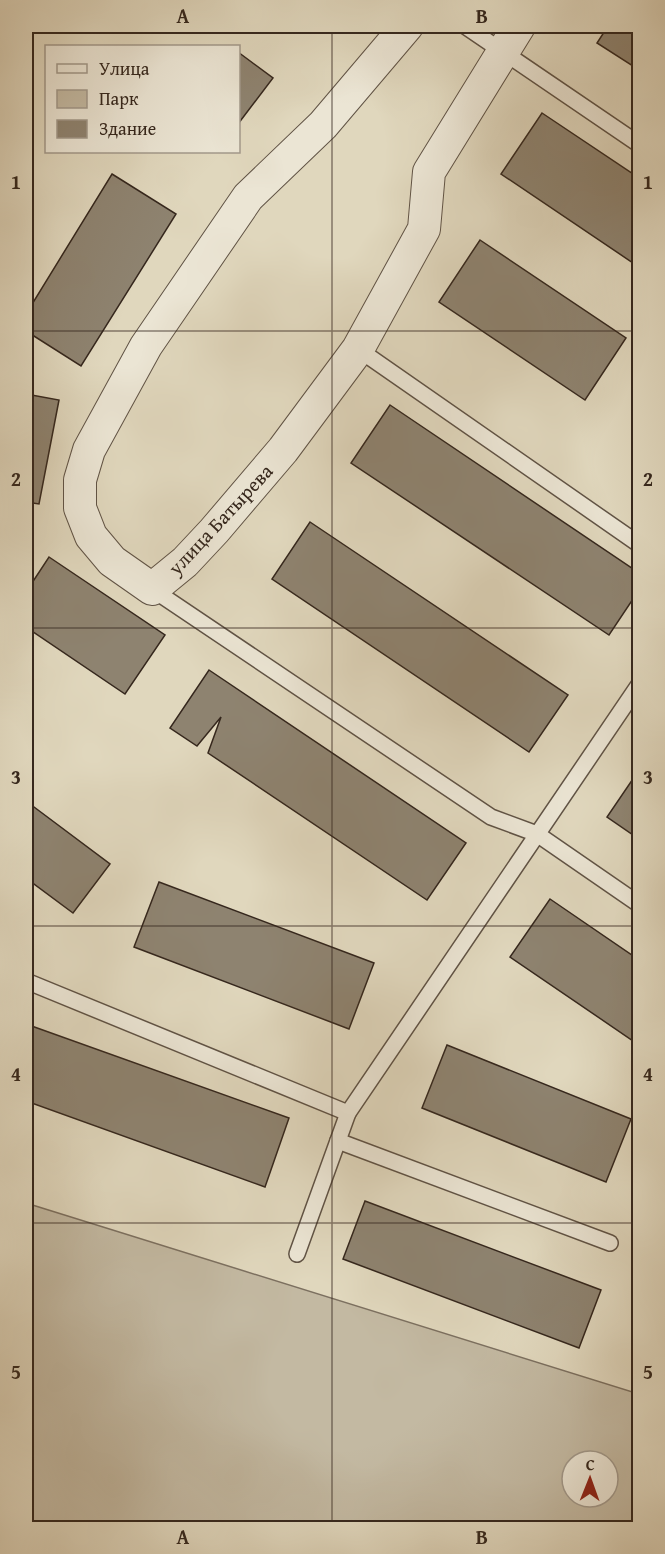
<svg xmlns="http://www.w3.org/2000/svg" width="665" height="1554" font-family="'Gentium Book Plus',serif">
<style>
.green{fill:#c3b9a2;stroke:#7c7060;stroke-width:1.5;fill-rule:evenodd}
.building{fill:#8e8370;stroke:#35271d;stroke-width:1.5}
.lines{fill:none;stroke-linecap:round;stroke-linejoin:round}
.service-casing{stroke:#605345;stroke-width:18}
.minor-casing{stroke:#605345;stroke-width:34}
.service{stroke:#ebe5d4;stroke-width:15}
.minor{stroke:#ebe5d4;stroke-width:32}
.grid{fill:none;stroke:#35271d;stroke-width:1.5;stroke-opacity:0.55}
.labels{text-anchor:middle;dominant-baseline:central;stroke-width:6;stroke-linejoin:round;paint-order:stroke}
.street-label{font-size:20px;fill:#35271d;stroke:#ebe5d4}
.neatline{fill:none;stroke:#35271d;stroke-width:2}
.grid-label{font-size:20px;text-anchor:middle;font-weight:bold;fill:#35271d}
</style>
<rect width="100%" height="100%" fill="#e0d7bd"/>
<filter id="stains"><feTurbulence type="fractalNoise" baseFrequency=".00333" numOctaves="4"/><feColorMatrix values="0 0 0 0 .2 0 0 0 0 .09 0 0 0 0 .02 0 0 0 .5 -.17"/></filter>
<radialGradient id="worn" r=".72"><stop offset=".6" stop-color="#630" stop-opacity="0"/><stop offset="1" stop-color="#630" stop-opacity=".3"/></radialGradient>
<path class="green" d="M26 1203 639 1394V1528H26ZM572 1461H608V1497H572Z"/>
<g class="building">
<path d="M608 26H639V70L597 43Z"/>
<path d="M238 52 273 78 238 124Z"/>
<path d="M542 113 639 178V267L501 174Z"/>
<path d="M112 174 176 214 81 366 26 331V314Z"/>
<path d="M480 240 626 338 585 400 439 302Z"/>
<path d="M26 394 59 400 39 504 26 502Z"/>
<path d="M390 405 639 573V590L609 635 351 463Z"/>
<path d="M310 522 568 695 529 752 272 579Z"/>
<path d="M49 557 165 635 125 694 26 627V592Z"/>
<path d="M209 670 466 843 427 900 208 753 221 717 197 746 170 728Z"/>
<path d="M639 770V839L607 817Z"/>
<path d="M26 801 110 864 73 913 26 878Z"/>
<path d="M159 882 374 963 349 1029 134 947Z"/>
<path d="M550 899 639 960V1045L510 957Z"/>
<path d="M26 1024 289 1118 265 1187 26 1101Z"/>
<path d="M447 1045 631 1119 606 1182 422 1108Z"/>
<path d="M365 1201 601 1290 579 1348 343 1259Z"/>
</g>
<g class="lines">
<defs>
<g id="service">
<path d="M465 26 640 145"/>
<path d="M358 349 640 545"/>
<path d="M152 589 491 817 537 834 640 905"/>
<path d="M26 981 348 1113 640 683"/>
<path d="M338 1141 610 1243"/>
<path d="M297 1254 348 1113"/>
</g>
<path id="minor" d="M407 26 323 125 248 197 146 346 89 450 80 480V508L91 536 112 561 152 589 185 562 214 531 283 450 358 349 424 229 429 172 519 26"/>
</defs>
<use href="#service" class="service-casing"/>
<use href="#minor" class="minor-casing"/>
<use href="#service" class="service"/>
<use href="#minor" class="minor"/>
</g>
<path class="grid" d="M332 26V1528M26 331H640M26 628H640M26 926H640M26 1223H640"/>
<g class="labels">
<g class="street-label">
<text transform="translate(220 519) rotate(-47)">улица Батырева</text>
</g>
</g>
<rect width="665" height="1554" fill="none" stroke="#e0d7bd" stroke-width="66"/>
<rect x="45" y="45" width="195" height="108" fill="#ebe5d4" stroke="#a2998b" stroke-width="1.5"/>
<rect x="57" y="64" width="30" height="9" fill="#ebe5d4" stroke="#a2998b" stroke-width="1.5"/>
<text x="99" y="75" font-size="18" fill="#35271d">Улица</text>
<rect x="57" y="90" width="30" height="18" fill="#c3b9a2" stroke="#a2998b" stroke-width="1.5"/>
<text x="99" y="105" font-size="18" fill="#35271d">Парк</text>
<rect x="57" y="120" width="30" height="18" fill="#8e8370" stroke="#a2998b" stroke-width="1.5"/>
<text x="99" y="135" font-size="18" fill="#35271d">Здание</text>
<g transform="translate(590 1479) rotate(1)"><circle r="28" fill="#ebe5d4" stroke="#a2998b" stroke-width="1.5"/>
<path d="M0-4.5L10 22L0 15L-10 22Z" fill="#8f2418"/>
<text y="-9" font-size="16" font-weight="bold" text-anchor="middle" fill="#35271d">С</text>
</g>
<rect x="33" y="33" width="599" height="1488" class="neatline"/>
<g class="grid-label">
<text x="183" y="23">A</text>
<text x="482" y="23">B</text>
<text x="16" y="189">1</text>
<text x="648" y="189">1</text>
<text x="16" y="486">2</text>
<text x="648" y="486">2</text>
<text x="16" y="784">3</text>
<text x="648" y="784">3</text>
<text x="16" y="1081">4</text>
<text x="648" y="1081">4</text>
<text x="16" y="1379">5</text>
<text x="648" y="1379">5</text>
<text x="183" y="1544">A</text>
<text x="482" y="1544">B</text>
</g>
<rect width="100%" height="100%" filter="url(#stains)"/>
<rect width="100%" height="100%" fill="url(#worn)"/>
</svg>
